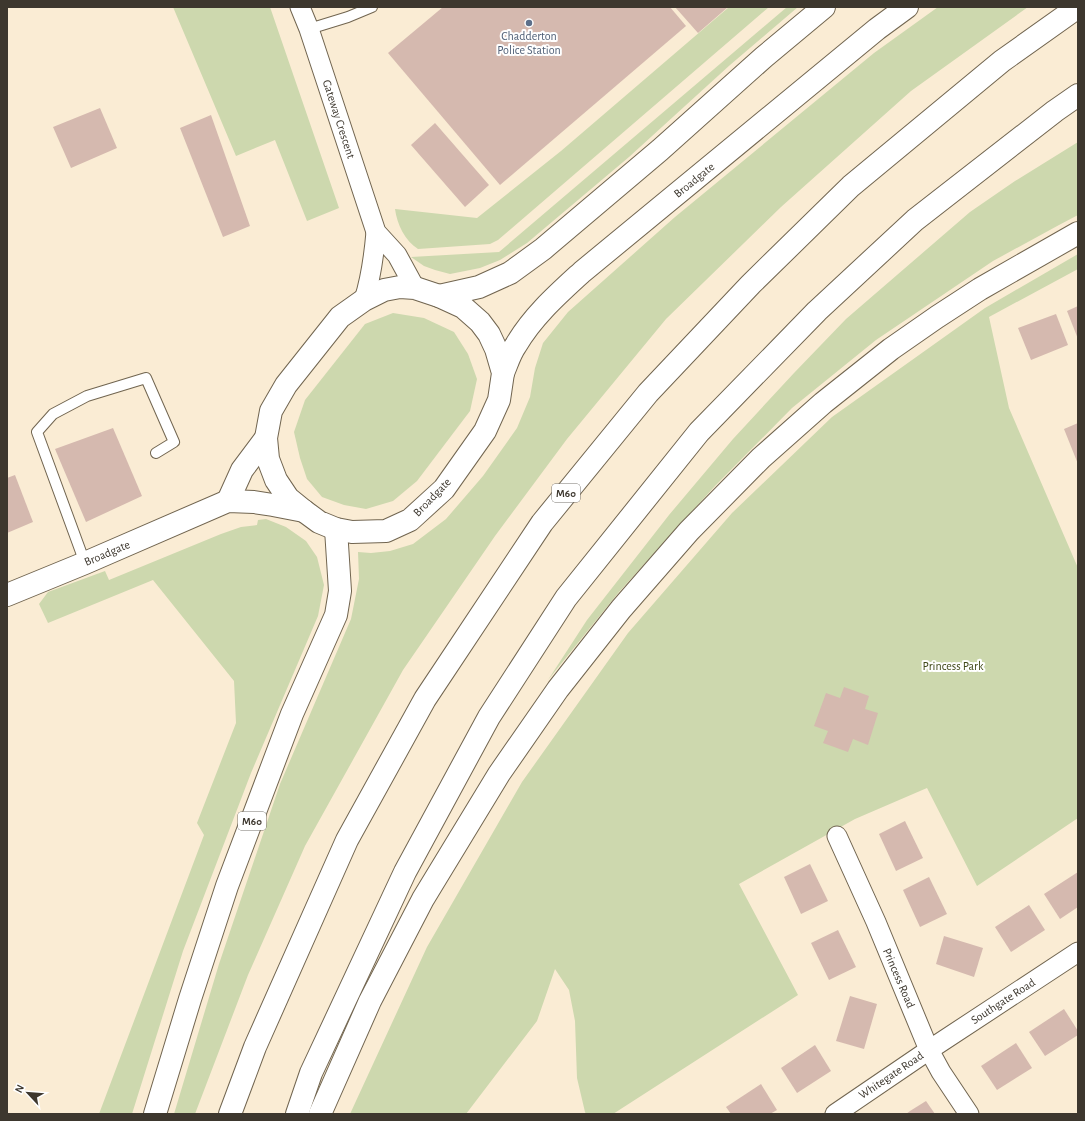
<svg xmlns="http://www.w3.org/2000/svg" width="1085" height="1121" font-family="'Alegreya Sans',sans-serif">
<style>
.green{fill:#cdd8ae}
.building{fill:#d5b9af}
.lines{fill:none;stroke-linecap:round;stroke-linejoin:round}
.lane-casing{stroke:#716550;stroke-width:12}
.street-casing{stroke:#716550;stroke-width:21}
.secondary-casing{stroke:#716550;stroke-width:24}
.primary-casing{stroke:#716550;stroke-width:24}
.highway-casing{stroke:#716550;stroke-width:24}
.lane{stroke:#fff;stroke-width:10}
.street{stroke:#fff;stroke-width:19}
.secondary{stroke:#fff;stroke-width:22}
.primary{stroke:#fff;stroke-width:22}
.highway{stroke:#fff;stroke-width:22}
.service-dot{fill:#5c6f8a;stroke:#fff;stroke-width:1.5}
.labels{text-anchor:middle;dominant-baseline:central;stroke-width:4;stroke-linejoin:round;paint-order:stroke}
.shield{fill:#fff;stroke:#77736d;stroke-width:1}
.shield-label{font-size:11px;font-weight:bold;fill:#3d372e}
.service-label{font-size:12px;fill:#4e5e75;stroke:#fff}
.street-label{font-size:12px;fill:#3d372e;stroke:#fff}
.park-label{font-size:12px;fill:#404919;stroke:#fff}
</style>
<rect width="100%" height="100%" fill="#faecd4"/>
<g class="green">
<path d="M173 7H270L339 208 307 221 275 140 236 156Z"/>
<path d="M729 7H769L498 240 490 244 418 249C405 241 397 224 395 209L477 218 561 151Z"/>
<path d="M787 7H798L730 65 629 157 527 243 500 260 480 268 450 274 435 270 424 266 411 257 499 252Z"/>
<path d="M938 7H1028L911 91 781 207 666 319 567 439 495 536 403 670 305 846 248 975 195 1114H174L219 964 280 784 351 619 359 579 358 552 371 553 390 551 413 544 446 519 483 476 517 428 530 397 535 368 543 343 568 312 675 217 874 53Z"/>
<path d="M1078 142V215L1059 225 993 261 876 340 792 408 715 486 619 592 548 680 587 620 669 515 733 439 794 373 846 319 970 212 1015 181Z"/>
<path d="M1078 254V269L989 317 1009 408 1078 568V818L977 886 927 788 855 819 739 884 798 995 613 1114H586L585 1112 577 1078 575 1021 569 990 555 969 537 1021 466 1114H350L427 947 522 782 628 633 732 513 832 417 985 308Z"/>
<path d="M393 313 424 318 454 332 468 354 477 379 470 411 417 481 393 501 366 509 344 505 322 497 307 479 300 458 294 432 305 400 365 324Z"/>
<path d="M266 519 286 527 306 541 317 557 324 585 318 616 251 773 183 951 132 1114H99L204 835 197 823 236 723 234 681 153 580 48 623 39 604 48 592 105 571 109 580 221 534 241 527 257 525 258 520Z"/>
</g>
<g class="building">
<path d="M443 7H670L686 26 500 185 388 53Z"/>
<path d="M675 7H728L698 33Z"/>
<path d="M100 108 117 148 71 168 53 127Z"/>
<path d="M211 115 250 226 223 237 180 128Z"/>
<path d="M435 123 489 185 465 207 411 145Z"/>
<path d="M1078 306V339L1067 311Z"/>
<path d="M1056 314 1068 345 1031 360 1018 328Z"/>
<path d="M1078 423V464L1064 429Z"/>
<path d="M113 428 142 496 86 522 55 449Z"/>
<path d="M15 475 33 522 7 533V478Z"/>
<path d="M844 687 869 696 865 709 878 713 868 745 853 739 848 752 823 743 828 731 814 726 826 693 840 698Z"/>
<path d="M905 821 923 858 896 871 879 834Z"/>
<path d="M810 864 828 901 801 914 784 877Z"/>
<path d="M1078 872V907L1060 919 1044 894Z"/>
<path d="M929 877 947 914 920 927 903 890Z"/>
<path d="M1029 905 1045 930 1011 952 995 927Z"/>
<path d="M838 930 856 967 829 980 811 943Z"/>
<path d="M944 936 983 948 974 977 936 964Z"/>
<path d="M850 996 877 1004 864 1049 836 1041Z"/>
<path d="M1064 1009 1078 1031V1035L1045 1056 1029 1032Z"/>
<path d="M1016 1043 1032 1068 997 1090 981 1066Z"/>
<path d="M815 1045 831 1071 797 1093 781 1068Z"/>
<path d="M761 1084 777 1110 770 1114H731L726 1107Z"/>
<path d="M926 1101 935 1114H906L910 1111Z"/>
</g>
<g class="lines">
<defs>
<g id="lane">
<path d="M309 29 348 17 372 7"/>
<path d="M85 563 37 432 53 414 87 396 146 378 174 442 156 453"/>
</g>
<g id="street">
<path d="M300 7 309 29 376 232 397 255 415 288"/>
<path d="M364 300C371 278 374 255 376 232"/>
<path d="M837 836 876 922 929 1050 941 1072 969 1114"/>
<path d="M835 1114 929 1050 1078 952"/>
</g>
<g id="secondary">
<path d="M228 501 242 470 266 438"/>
<path d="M7 595 85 563 228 501 254 502 273 505 304 511"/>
</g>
<g id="primary">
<path d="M400 287 415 288 439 296 463 307 480 322 489 334 496 349 503 373 499 400 485 431 444 489 410 520 386 531 352 532 336 529 319 522 304 511 288 498 276 480 268 459 266 438 271 411 286 385 340 317 364 300 384 290Z"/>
<path d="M439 296 479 287 510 273 543 249 660 150 764 57 824 7"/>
<path d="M503 373C507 364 510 353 516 345 533 316 558 294 582 272L877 29 907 7"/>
</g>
<g id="highway">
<path d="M155 1114 190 999 227 886 292 714 336 615 340 591 336 529"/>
<path d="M230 1114 255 1047 347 840 425 699 542 523 648 393 751 284 851 186 1002 61 1078 7"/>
<path d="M297 1114 311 1073 405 872 489 717 566 598 699 432 817 311 915 220 1055 111 1078 95"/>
<path d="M320 1114 370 1001 423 899 499 774 558 689 621 609 689 531 761 458 823 403 891 349 937 317 980 289 1078 233"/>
</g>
</defs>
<use href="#lane" class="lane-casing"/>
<use href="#street" class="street-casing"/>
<use href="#secondary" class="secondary-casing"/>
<use href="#primary" class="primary-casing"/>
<use href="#highway" class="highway-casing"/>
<use href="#lane" class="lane"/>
<use href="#street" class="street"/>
<use href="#secondary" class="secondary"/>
<use href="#primary" class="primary"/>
<use href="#highway" class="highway"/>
</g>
<circle class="service-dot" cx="529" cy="23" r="4"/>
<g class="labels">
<g class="shield">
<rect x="552" y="484" width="28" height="18" rx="3"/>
<rect x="238" y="812" width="28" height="18" rx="3"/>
</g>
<g class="shield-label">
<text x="566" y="493">M60</text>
<text x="252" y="821">M60</text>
</g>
<g class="service-label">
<text x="529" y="36">Chadderton<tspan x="529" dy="14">Police Station</tspan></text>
</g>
<g class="street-label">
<text transform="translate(339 119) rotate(72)">Gateway Crescent</text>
<text transform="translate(694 180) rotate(-39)">Broadgate</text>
<text transform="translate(432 497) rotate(-46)">Broadgate</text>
<text transform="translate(107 553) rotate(-23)">Broadgate</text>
<text transform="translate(899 978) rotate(67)">Princess Road</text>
<text transform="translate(1003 1001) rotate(-33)">Southgate Road</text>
<text transform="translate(891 1075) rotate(-34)">Whitegate Road</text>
</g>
<g class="park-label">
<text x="953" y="666">Princess Park</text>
</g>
</g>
<rect width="1085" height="1121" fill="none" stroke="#3d372e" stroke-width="16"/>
<g transform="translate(28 1093) rotate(296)" stroke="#ffffff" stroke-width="3" paint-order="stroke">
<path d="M0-3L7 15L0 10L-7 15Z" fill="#3d372e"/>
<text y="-6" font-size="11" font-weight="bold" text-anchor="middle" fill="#3d372e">N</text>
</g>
</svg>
